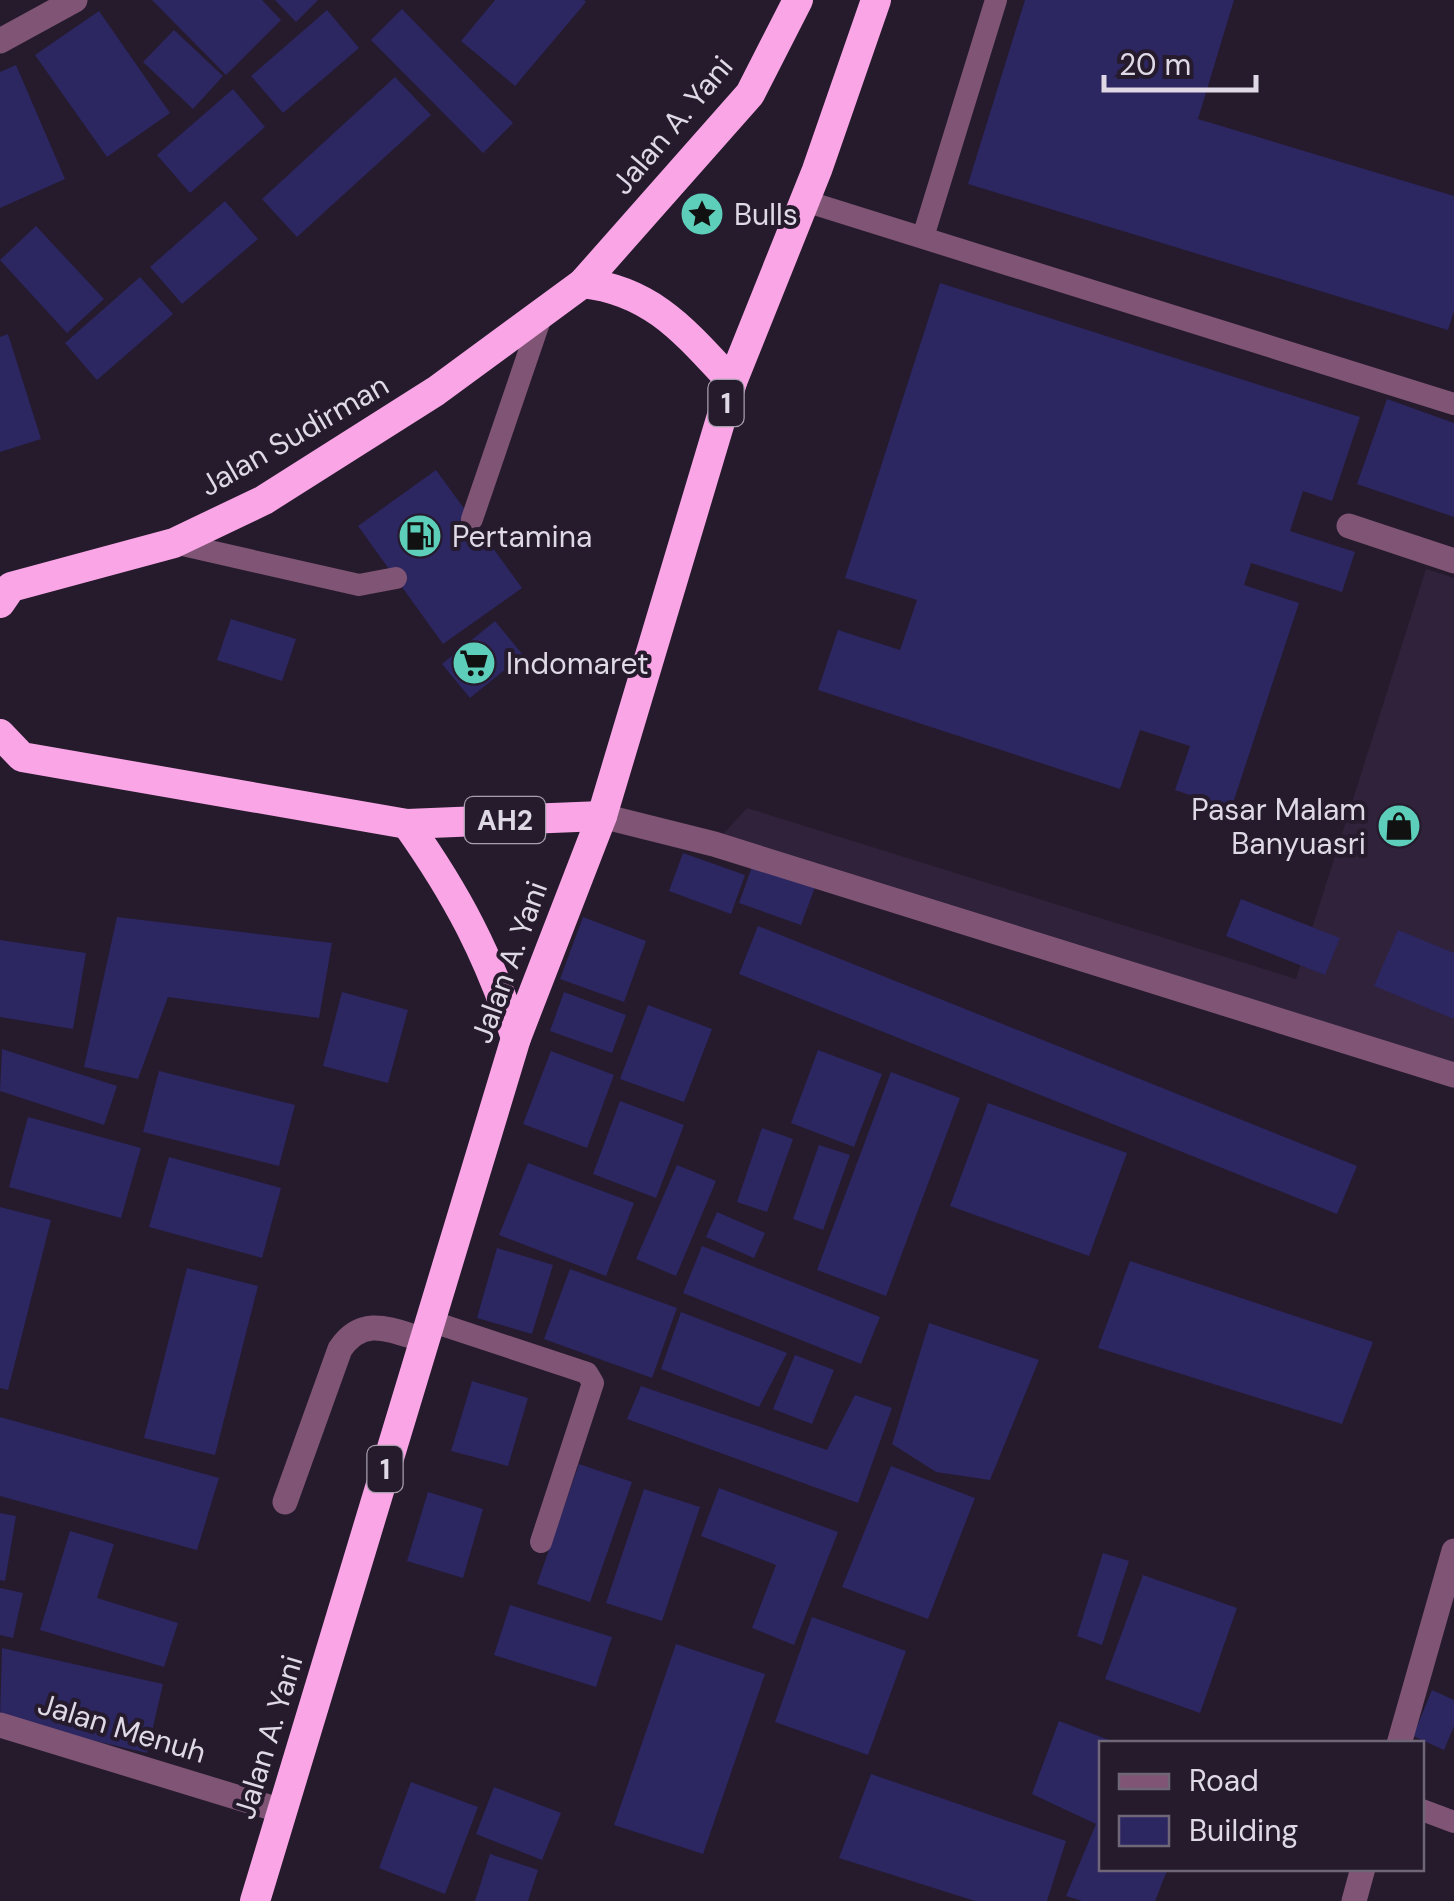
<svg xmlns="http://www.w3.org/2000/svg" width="1454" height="1901" font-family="'DM Sans',sans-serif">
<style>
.built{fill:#30223a}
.building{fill:#2c2661}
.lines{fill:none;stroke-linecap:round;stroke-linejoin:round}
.lane{stroke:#7f5475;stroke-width:22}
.street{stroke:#7f5475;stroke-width:25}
.highway{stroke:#faa5e6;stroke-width:30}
.labels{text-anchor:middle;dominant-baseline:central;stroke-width:8;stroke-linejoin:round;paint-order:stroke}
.shield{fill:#251b2d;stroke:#a79fae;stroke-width:2.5}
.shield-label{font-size:28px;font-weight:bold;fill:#dfd8e5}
.street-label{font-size:30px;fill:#dfd8e5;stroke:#251b2d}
.poi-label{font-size:30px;fill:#dfd8e5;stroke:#251b2d;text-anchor:start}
</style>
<rect width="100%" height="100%" fill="#251b2d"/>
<path class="built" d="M1426 569 1454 578V1075L714 844 747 808 1296 979Z"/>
<g class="building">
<path d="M152 0H262L281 20 226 75Z"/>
<path d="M275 0H318L296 22Z"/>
<path d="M495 0H584L586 2 515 86 461 41Z"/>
<path d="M1025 0H1234L1198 119 1454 196V311L1448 330 968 184Z"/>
<path d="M402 9 513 123 483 153 371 40Z"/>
<path d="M327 10 359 48 283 113 251 76Z"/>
<path d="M99 11 170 113 107 157 35 55Z"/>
<path d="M174 30 223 76 193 109 143 62Z"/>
<path d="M16 65 65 179 0 208V72Z"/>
<path d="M395 77 431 115 297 237 262 199Z"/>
<path d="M233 89 265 127 190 193 157 155Z"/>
<path d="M225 201 258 239 182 304 150 267Z"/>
<path d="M36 226 104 299 67 333 0 260Z"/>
<path d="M140 277 173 314 97 380 65 343Z"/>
<path d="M940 283 1360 417 1332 501 1303 491 1290 531 1355 552 1342 592 1251 563 1244 585 1299 603 1231 809 1175 790 1190 746 1140 730 1120 789 818 690 838 630 900 650 917 600 845 578Z"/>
<path d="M8 334 41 439 0 452V337Z"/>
<path d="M1387 399 1454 423V517L1357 484Z"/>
<path d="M436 470 522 588 443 644 358 526Z"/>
<path d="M231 619 296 639 282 681 217 660Z"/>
<path d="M495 621 523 655 470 698 442 664Z"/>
<path d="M683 853 745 875 731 914 669 891Z"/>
<path d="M753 864 815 887 801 925 739 903Z"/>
<path d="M1241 899 1340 938 1325 975 1226 936Z"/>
<path d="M117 917 332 943 319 1018 168 997 138 1079 84 1067Z"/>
<path d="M583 917 646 941 624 1002 560 979Z"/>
<path d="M758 926 1357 1166 1337 1214 739 974Z"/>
<path d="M1398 930 1454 953V1019L1374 986Z"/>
<path d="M0 940 86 953 73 1029 0 1017Z"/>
<path d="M342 992 408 1010 388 1083 323 1066Z"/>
<path d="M564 992 626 1015 612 1053 550 1031Z"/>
<path d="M648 1005 712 1029 684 1102 620 1079Z"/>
<path d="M2 1049 117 1086 104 1125 0 1091Z"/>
<path d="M818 1050 882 1074 854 1147 791 1123Z"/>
<path d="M551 1051 614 1075 587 1148 523 1124Z"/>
<path d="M159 1071 295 1105 279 1166 143 1132Z"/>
<path d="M891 1072 960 1098 886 1296 817 1270Z"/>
<path d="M620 1101 684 1125 656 1198 593 1174Z"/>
<path d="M988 1103 1127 1153 1089 1256 950 1206Z"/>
<path d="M28 1117 141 1148 121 1218 9 1187Z"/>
<path d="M762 1128 793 1139 767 1212 737 1202Z"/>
<path d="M819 1145 850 1155 823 1230 793 1219Z"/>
<path d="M169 1157 281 1188 262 1258 149 1227Z"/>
<path d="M528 1163 634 1203 606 1276 499 1235Z"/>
<path d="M677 1165 716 1181 676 1276 636 1259Z"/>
<path d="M0 1207 51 1220 8 1390 0 1388Z"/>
<path d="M717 1212 765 1233 754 1258 706 1237Z"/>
<path d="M702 1246 880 1317 861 1364 683 1293Z"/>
<path d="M497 1248 553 1265 532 1334 477 1318Z"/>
<path d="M1130 1261 1373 1342 1342 1424 1098 1348Z"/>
<path d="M187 1268 258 1286 215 1455 144 1438Z"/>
<path d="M570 1269 677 1308 652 1378 544 1339Z"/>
<path d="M681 1312 787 1353 759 1407 661 1369Z"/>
<path d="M929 1323 1039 1360 990 1480 936 1472 892 1444Z"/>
<path d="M795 1355 834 1370 812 1424 773 1409Z"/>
<path d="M472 1381 528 1398 508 1466 451 1451Z"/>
<path d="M641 1386 827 1450 855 1395 892 1408 858 1503 627 1419Z"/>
<path d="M0 1417 219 1478 197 1550 0 1496Z"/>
<path d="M579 1464 632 1482 590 1602 537 1584Z"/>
<path d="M891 1466 975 1498 928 1619 842 1587Z"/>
<path d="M719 1488 838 1532 794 1645 752 1628 776 1565 701 1536Z"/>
<path d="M644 1489 700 1507 662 1621 606 1603Z"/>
<path d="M428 1492 483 1509 463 1578 407 1561Z"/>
<path d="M0 1513 16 1516 5 1581 0 1580Z"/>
<path d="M70 1531 114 1544 97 1598 178 1623 164 1667 40 1630Z"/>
<path d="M1103 1553 1129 1561 1102 1645 1077 1636Z"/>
<path d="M1143 1575 1237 1608 1200 1713 1105 1679Z"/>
<path d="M0 1588 23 1593 13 1638 0 1635Z"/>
<path d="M510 1605 612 1637 596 1687 494 1655Z"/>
<path d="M812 1617 906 1651 868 1755 775 1722Z"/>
<path d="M676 1644 765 1674 703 1854 614 1825Z"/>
<path d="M2 1648 163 1684 147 1753 0 1719Z"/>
<path d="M1432 1690 1454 1700V1726L1444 1750 1413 1736Z"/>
<path d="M1059 1721 1117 1743 1102 1744V1868H1168L1155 1901H1082L1066 1896 1096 1824 1032 1794Z"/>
<path d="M871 1774 1066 1841 1047 1901H975L839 1858Z"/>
<path d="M411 1782 478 1807 445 1894 379 1868Z"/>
<path d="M494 1787 561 1813 542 1860 476 1834Z"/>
<path d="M490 1854 538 1870 528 1901H475Z"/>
</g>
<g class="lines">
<g class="lane">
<path d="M805 201 1454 404"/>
<path d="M923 237 996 0"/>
<path d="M472 519 542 314"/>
<path d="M174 543 359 585 396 578"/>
<path d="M430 1321 587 1373 593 1383 541 1542"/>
<path d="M1422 1810 1454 1822"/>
</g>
<g class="street">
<path d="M0 41 75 0"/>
<path d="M1349 526 1454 561"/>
<path d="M602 816 714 844 1454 1075"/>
<path d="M285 1502 340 1349C363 1315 390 1330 424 1340"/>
<path d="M0 1725 282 1811"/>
<path d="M1399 1744 1454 1551"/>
<path d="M1354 1901 1363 1868"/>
</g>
<g class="highway">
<path d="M583 283C653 291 686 333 732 382"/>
<path d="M0 603 11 587 174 543 264 500 436 391 583 283 750 94 798 0"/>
<path d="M0 734 22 757 407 824 602 816"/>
<path d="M407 824C458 896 488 954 516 1038"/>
<path d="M255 1901 516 1038 602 816 732 382 817 170 876 0"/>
</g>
</g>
<defs>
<symbol id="sight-disc" viewBox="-11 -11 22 22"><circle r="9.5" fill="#5dceb9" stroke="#251b2d"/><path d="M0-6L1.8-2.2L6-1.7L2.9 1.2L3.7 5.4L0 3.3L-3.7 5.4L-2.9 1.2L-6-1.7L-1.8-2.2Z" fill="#111"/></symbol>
<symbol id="fuel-disc" viewBox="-11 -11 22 22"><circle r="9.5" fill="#5dceb9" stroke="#251b2d"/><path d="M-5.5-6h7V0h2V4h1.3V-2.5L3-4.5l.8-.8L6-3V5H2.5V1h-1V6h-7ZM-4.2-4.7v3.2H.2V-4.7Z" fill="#111"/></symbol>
<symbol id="supermarket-disc" viewBox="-11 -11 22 22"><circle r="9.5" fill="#5dceb9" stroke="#251b2d"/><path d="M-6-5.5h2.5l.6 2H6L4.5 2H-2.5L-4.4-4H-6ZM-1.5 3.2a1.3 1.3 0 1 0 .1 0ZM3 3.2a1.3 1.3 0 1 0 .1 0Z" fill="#111"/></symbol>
<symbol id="shop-disc" viewBox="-11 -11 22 22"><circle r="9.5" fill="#5dceb9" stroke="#251b2d"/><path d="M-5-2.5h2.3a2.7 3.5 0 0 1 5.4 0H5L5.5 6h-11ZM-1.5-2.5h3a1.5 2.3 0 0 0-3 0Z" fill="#111"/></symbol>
</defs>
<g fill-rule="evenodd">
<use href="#sight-disc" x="677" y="189" width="50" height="50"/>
<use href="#fuel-disc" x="395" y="511" width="50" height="50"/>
<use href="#supermarket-disc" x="449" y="638" width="50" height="50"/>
<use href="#shop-disc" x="1374" y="801" width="50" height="50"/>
</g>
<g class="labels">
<g class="shield">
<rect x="708.5" y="380" width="35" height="46" rx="8"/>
<rect x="465" y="797" width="80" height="46" rx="8"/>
<rect x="367.5" y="1446" width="35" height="46" rx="8"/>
</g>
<g class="shield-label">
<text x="726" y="403">1</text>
<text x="505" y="820">AH2</text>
<text x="385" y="1469">1</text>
</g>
<g class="street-label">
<text transform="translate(672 125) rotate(-50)">Jalan A. Yani</text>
<text transform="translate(294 435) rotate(-30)">Jalan Sudirman</text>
<text transform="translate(509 962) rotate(-70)">Jalan A. Yani</text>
<text transform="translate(122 1728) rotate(17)">Jalan Menuh</text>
<text transform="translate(268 1737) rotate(-73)">Jalan A. Yani</text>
</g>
<g class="poi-label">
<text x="734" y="214">Bulls</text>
<text x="452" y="536">Pertamina</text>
<text x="506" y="663">Indomaret</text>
<text x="1366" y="809" text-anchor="end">Pasar Malam<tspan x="1366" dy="34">Banyuasri</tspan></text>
</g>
</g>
<rect x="1099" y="1741" width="325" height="130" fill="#251b2d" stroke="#6f6777" stroke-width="2.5"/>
<rect x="1119" y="1774" width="50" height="15" fill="#7f5475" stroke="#6f6777" stroke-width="2.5"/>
<text x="1189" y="1791" font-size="30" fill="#dfd8e5">Road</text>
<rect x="1119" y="1816" width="50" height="30" fill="#2c2661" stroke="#6f6777" stroke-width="2.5"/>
<text x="1189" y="1841" font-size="30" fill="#dfd8e5">Building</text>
<path d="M1104 75v15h152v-15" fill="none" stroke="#dfd8e5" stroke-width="5"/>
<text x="1119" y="75" font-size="30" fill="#dfd8e5" stroke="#251b2d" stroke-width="8" paint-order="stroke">20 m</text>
</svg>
